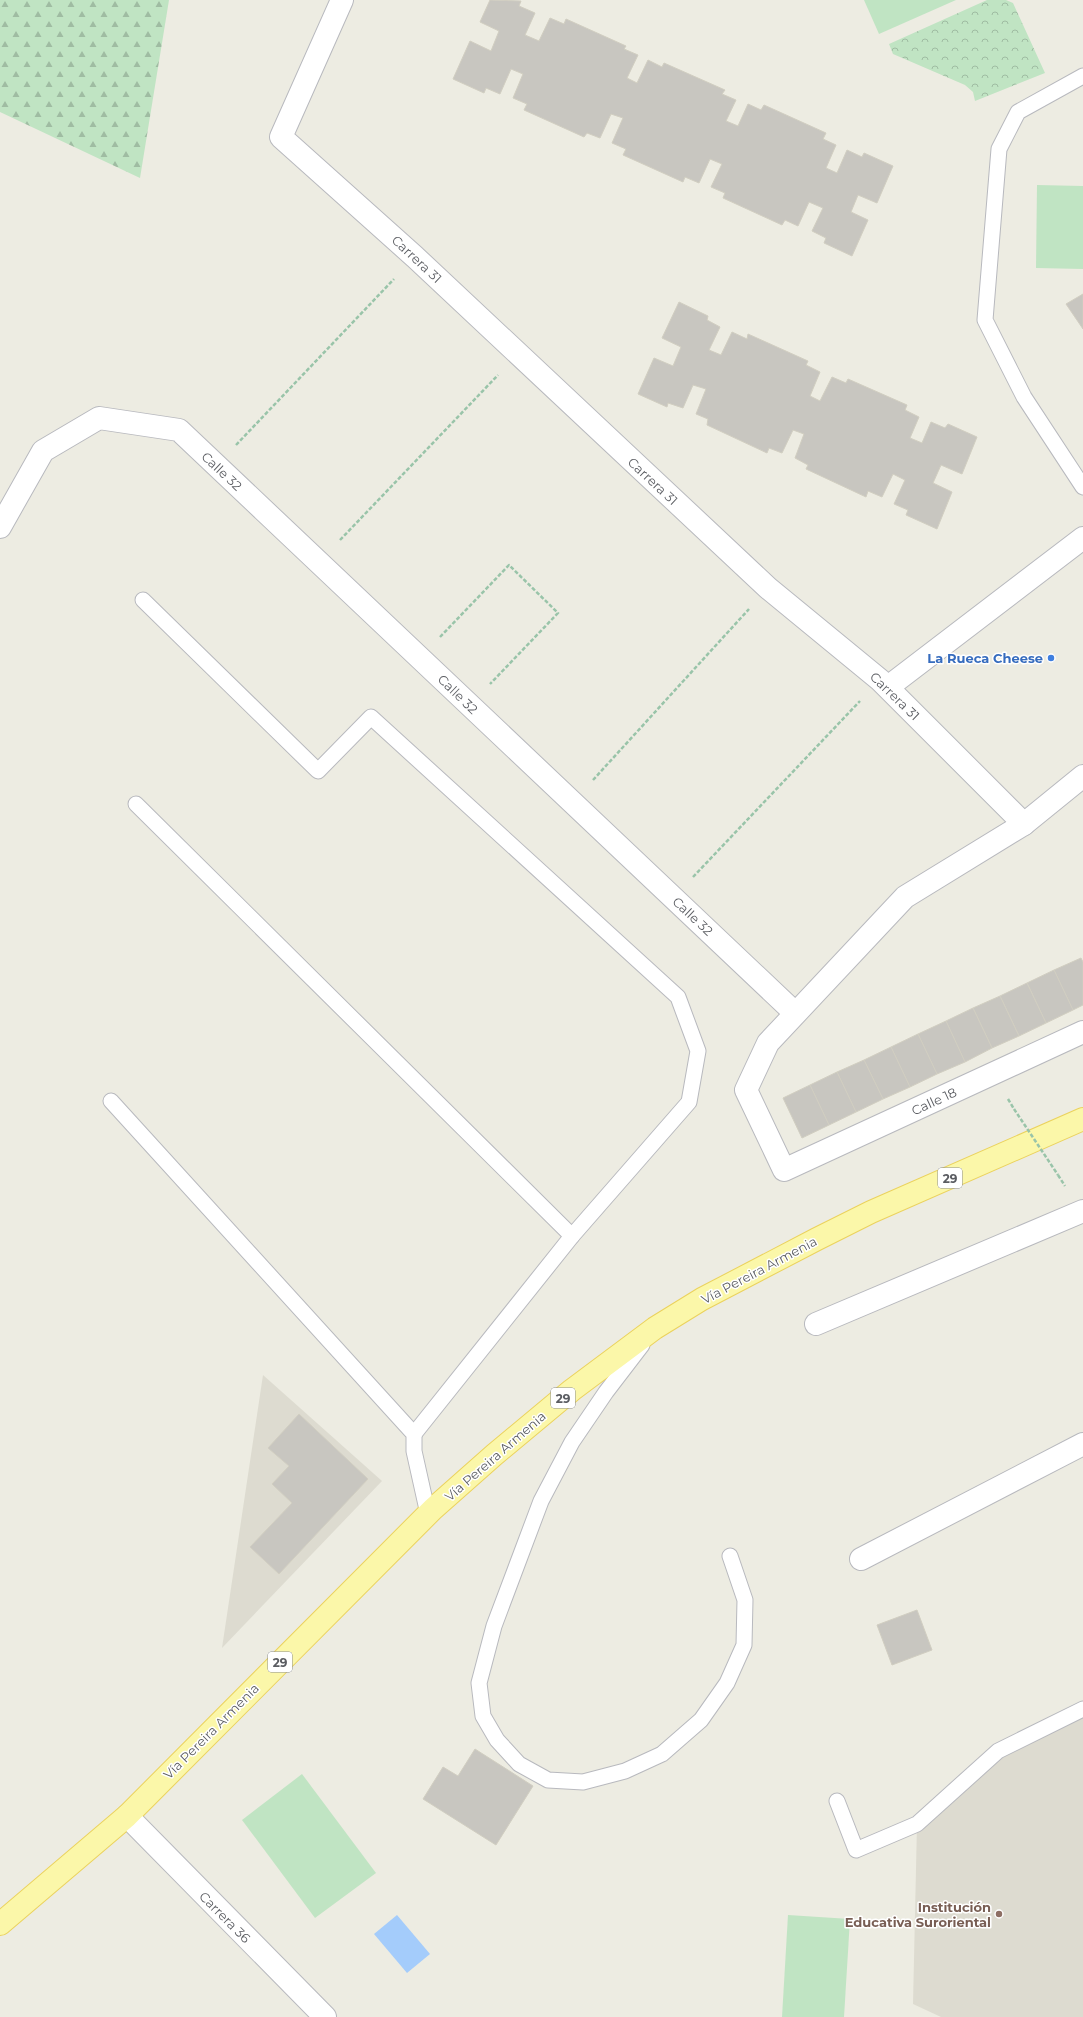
<svg xmlns="http://www.w3.org/2000/svg" width="1083" height="2017" font-family="Montserrat,sans-serif">
<style>
.education{fill:#dddbd0}
.forest{fill:url(#forest-firs)}
.park{fill:url(#park-crowns)}
.pitch{fill:#c0e4c3}
.water{fill:#a4ccfb}
.building{fill:#c8c6c0;stroke:#d1cec1}
.lines{fill:none;stroke-linecap:round;stroke-linejoin:round}
.lane-casing{stroke:#b8b9be;stroke-width:17}
.street-casing{stroke:#b8b9be;stroke-width:24}
.primary-casing{stroke:#ebd25d;stroke-width:24}
.path{stroke:#99c4a9;stroke-width:2.5;stroke-dasharray:4 2;stroke-linecap:butt}
.lane{stroke:#fff;stroke-width:15}
.street{stroke:#fff;stroke-width:22}
.primary{stroke:#fbf7a9;stroke-width:22}
.path-bridge{stroke:#99c4a9;stroke-width:2.5;stroke-dasharray:4 2;stroke-linecap:butt}
.shop-dot{fill:#3f7fe0;stroke:#fff;stroke-width:1.5}
.education-dot{fill:#8d6e63;stroke:#fff;stroke-width:1.5}
.labels{text-anchor:middle;dominant-baseline:central;stroke-width:3;stroke-linejoin:round;paint-order:stroke}
.shield{fill:#fff;stroke:#8c8e91;stroke-width:1}
.shield-label{font-size:12px;font-weight:bold;fill:#5b5d62}
.street-label{font-size:13px;fill:#5b5d62;stroke:#fff}
.shop-label{font-size:13px;font-weight:bold;fill:#366cbe;stroke:#fff;text-anchor:end}
.education-label{font-size:13px;font-weight:bold;fill:#785e54;stroke:#fff;text-anchor:end}
</style>
<defs>
<pattern id="forest-firs" width="22" height="20" patternUnits="userSpaceOnUse"><rect width="22" height="20" fill="#c0e4c3"/><path d="M5 1l3.5 6h-7zM16 11l3.5 6h-7z" fill="#9fbca2"/></pattern>
<pattern id="park-crowns" width="20" height="18" patternUnits="userSpaceOnUse"><rect width="20" height="18" fill="#c0e4c3"/><path d="M2 6a3 3 0 1 1 6 0M12 15a3 3 0 1 1 6 0" fill="none" stroke="#9fbca2"/></pattern>
</defs>
<rect width="100%" height="100%" fill="#edece2"/>
<g class="education">
<path d="M263 1375 382 1481 222 1648Z"/>
<path d="M1083 1709V2017H941L913 2004 917 1824 998 1751Z"/>
</g>
<path class="forest" d="M0 0H169L140 178 0 112Z"/>
<path class="park" d="M987 0H1006L1013 3 1045 73 975 101 973 92 965 85 893 54 889 44Z"/>
<g class="pitch">
<path d="M864 0H956L879 34Z"/>
<path d="M1037 185 1083 186V269L1036 268Z"/>
<path d="M302 1774 376 1873 315 1918 242 1820Z"/>
<path d="M788 1915 850 1919 844 2017H782Z"/>
</g>
<path class="water" d="M397 1915 430 1954 407 1973 374 1934Z"/>
<g class="building">
<path d="M490 0 521 1 519 6 535 13 525 35 539 41 550 18 564 24 566 19 626 46 624 49 638 55 627 78 637 83 648 60 662 67 664 63 725 90 722 94 736 100 726 121 738 126 748 104 761 110 764 105 826 133 823 139 836 145 826 168 837 173 847 150 862 157 864 153 893 166 877 203 858 195 851 212 868 220 852 256 824 243 826 238 812 231 823 208 809 202 798 226 785 220 782 225 723 198 725 193 711 187 722 164 710 159 699 183 685 177 683 182 623 155 626 149 612 143 623 118 611 114 600 138 587 133 584 137 524 110 527 104 513 98 523 74 511 69 500 94 486 88 484 93 453 79 470 41 491 51 499 31 480 22Z"/>
<path d="M1083 294V329L1066 304Z"/>
<path d="M679 302 708 316 707 320 720 327 709 350 721 355 732 332 747 339 748 334 808 361 806 365 820 372 810 396 820 401 832 377 846 383 848 379 907 405 905 410 919 417 910 438 922 443 931 422 945 428 948 424 977 437 962 474 941 465 933 483 952 492 937 529 906 515 908 510 894 504 905 480 893 474 882 497 868 491 866 497 806 469 808 465 795 458 804 434 793 430 782 453 769 448 767 453 707 425 708 419 696 414 706 389 693 385 683 408 668 403 667 407 638 394 654 358 673 366 681 347 662 338Z"/>
<path d="M1081 958 1083 962V1005L1073 1010 1054 970Z"/>
<path d="M1054 970 1073 1010 1046 1023 1027 983Z"/>
<path d="M1027 983 1046 1023 1019 1036 1000 996Z"/>
<path d="M1000 996 1019 1036 992 1048 973 1008Z"/>
<path d="M973 1008 992 1048 965 1062 946 1021Z"/>
<path d="M946 1021 965 1062 937 1074 918 1034Z"/>
<path d="M918 1034 937 1074 910 1087 891 1047Z"/>
<path d="M891 1047 910 1087 883 1099 864 1060Z"/>
<path d="M864 1060 883 1099 856 1112 837 1072Z"/>
<path d="M837 1072 856 1112 829 1125 810 1085Z"/>
<path d="M810 1085 829 1125 802 1138 783 1098Z"/>
<path d="M299 1414 368 1479 279 1574 250 1547 292 1503 272 1484 289 1466 268 1448Z"/>
<path d="M917 1610 932 1650 892 1665 877 1625Z"/>
<path d="M475 1749 533 1786 496 1845 423 1799 443 1767 458 1776Z"/>
</g>
<g class="lines">
<defs>
<g id="lane">
<path d="M1083 76 1018 112 999 149 985 320 1024 397 1083 487"/>
<path d="M143 600 318 771 371 717 678 997 698 1051 689 1102 572 1236 414 1434"/>
<path d="M136 804 572 1236"/>
<path d="M111 1101 414 1434V1451L428 1514"/>
<path d="M642 1345 606 1392 572 1442 541 1501 494 1626 479 1683 483 1716 497 1740 519 1764 548 1780 583 1782 625 1771 662 1754 701 1720 727 1683 744 1645 745 1600 730 1556"/>
<path d="M837 1801 856 1850 917 1824 998 1751 1083 1709"/>
</g>
<g id="street">
<path d="M342 0 281 137 415 257 768 588 880 680 1024 824"/>
<path d="M0 527 43 451 99 418 179 430 795 1013"/>
<path d="M888 687 1083 538"/>
<path d="M1083 776 1024 824 905 897 768 1043 746 1090 784 1170 1083 1032"/>
<path d="M816 1324 1083 1211"/>
<path d="M861 1559 1083 1444"/>
<path d="M127 1816 325 2017"/>
</g>
<path id="primary" d="M0 1924 127 1816 433 1509 494 1455 572 1390 655 1328 702 1299 817 1239 871 1212 1083 1119"/>
</defs>
<use href="#lane" class="lane-casing"/>
<use href="#street" class="street-casing"/>
<use href="#primary" class="primary-casing"/>
<g class="path">
<path d="M236 445 394 279"/>
<path d="M340 540 498 375"/>
<path d="M440 637 509 565 558 613 490 684"/>
<path d="M593 780 749 609"/>
<path d="M693 877 860 701"/>
<path d="M1008 1099 1014 1109"/>
<path d="M1058 1175 1065 1186"/>
</g>
<use href="#lane" class="lane"/>
<use href="#street" class="street"/>
<use href="#primary" class="primary"/>
<path class="path-bridge" d="M1014 1109 1058 1175"/>
</g>
<circle class="shop-dot" cx="1051" cy="658" r="4"/>
<circle class="education-dot" cx="999" cy="1914" r="4"/>
<g class="labels">
<g class="shield">
<rect x="938" y="1168" width="24" height="20" rx="3"/>
<rect x="551" y="1388" width="24" height="20" rx="3"/>
<rect x="268" y="1652" width="24" height="20" rx="3"/>
</g>
<g class="shield-label">
<text x="950" y="1178">29</text>
<text x="563" y="1398">29</text>
<text x="280" y="1662">29</text>
</g>
<g class="street-label">
<text transform="translate(417 259) rotate(43)">Carrera 31</text>
<text transform="translate(222 471) rotate(43)">Calle 32</text>
<text transform="translate(653 481) rotate(43)">Carrera 31</text>
<text transform="translate(458 694) rotate(44)">Calle 32</text>
<text transform="translate(895 696) rotate(44)">Carrera 31</text>
<text transform="translate(693 916) rotate(43)">Calle 32</text>
<text transform="translate(934 1101) rotate(-25)">Calle 18</text>
<text transform="translate(759 1270) rotate(-28)">Vía Pereira Armenia</text>
<text transform="translate(495 1456) rotate(-41)">Vía Pereira Armenia</text>
<text transform="translate(211 1731) rotate(-45)">Vía Pereira Armenia</text>
<text transform="translate(225 1917) rotate(45)">Carrera 36</text>
</g>
<g class="shop-label">
<text x="1043" y="658">La Rueca Cheese</text>
</g>
<g class="education-label">
<text x="991" y="1907">Institución<tspan x="991" dy="15">Educativa Suroriental</tspan></text>
</g>
</g>
</svg>
